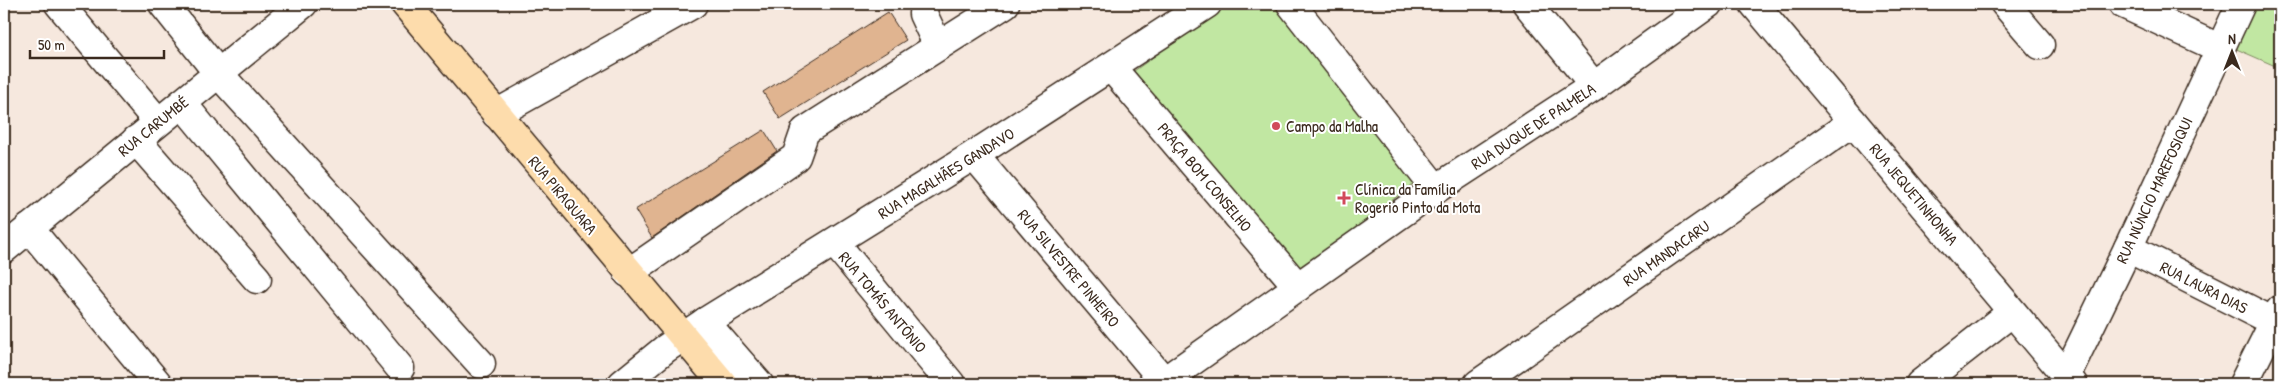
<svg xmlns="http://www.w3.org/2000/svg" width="2284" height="388" font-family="'Patrick Hand',sans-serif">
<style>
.green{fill:#c1e7a2;stroke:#7e8860}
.building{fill:#e0b490;stroke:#3b2a1e}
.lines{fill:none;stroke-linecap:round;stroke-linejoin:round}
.minor-casing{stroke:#3b2a1e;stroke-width:31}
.major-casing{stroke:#3b2a1e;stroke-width:31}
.minor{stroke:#fff;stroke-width:28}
.major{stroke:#fddcac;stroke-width:28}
.poi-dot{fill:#d1495b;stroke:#fff;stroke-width:2}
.labels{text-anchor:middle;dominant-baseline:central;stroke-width:4;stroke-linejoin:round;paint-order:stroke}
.street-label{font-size:16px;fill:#3b2a1e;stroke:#fff}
.poi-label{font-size:16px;fill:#3b2a1e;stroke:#fff;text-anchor:start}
</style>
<rect width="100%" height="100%" fill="#f6e8de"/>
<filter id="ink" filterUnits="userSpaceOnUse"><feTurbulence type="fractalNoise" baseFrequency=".02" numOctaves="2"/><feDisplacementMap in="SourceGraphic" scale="10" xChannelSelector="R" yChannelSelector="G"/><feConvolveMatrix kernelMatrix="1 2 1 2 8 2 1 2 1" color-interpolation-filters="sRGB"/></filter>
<g filter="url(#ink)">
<g class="green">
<path d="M1226 4H1277L1416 182 1298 272 1134 71Z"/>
<path d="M2245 4H2280V68L2225 44Z"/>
</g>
<g class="building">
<path d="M888 12 906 40 780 119 763 92Z"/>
<path d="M764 130 777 151 652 238 635 210Z"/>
</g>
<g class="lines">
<defs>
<g id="minor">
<path d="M59 4 158 122"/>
<path d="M163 4 218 73 481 364"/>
<path d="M924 4 923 14 938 46"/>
<path d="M1291 4 1436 189"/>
<path d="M1527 4 1594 86"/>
<path d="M1754 4 2073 384"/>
<path d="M2005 4 2040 45"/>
<path d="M2123 4 2219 48"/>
<path d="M1111 67 1298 287"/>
<path d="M182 103 400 368"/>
<path d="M496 114 693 4"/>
<path d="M136 140 257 279"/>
<path d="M974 155 1164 381"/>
<path d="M29 228 158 384"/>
<path d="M835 243 951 384"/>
<path d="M2128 248 2280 325"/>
<path d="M4 249 303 4"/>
<path d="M628 273 796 157 805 131 1005 4"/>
<path d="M705 322 759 384"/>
<path d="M2066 376 2128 248 2241 4"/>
<path d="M622 384 665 349 705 322 974 155 1207 4"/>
<path d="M1160 384 1436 189 1594 86 1708 4"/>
<path d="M1478 384 1853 122"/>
<path d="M1920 384 2011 313"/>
<path d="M2243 384 2280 310"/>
</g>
<path id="major" d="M405 4 723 384"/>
</defs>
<use href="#minor" class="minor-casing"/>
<use href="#major" class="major-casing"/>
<use href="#minor" class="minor"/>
<use href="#major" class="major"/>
</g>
</g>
<g class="poi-dot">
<circle cx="1276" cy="126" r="5"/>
<path d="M1341.5 190.5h5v5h5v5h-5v5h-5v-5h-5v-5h5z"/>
</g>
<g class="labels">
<g class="street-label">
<text transform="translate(153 126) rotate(-39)">RUA CARUMBÉ</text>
<text transform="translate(1533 126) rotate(-33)">RUA DUQUE DE PALMELA</text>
<text transform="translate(946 173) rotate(-32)">RUA MAGALHÃES GANDAVO</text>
<text transform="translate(1205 177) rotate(50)">PRAÇA BOM CONSELHO</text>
<text transform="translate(2154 190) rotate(-65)">RUA NÚNCIO MAREFOSIQUI</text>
<text transform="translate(1914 194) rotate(50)">RUA JEQUETINHONHA</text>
<text transform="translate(563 195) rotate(50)">RUA PIRAQUARA</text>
<text transform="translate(1666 253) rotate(-35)">RUA MANDACARU</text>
<text transform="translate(1069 268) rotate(50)">RUA SILVESTRE PINHEIRO</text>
<text transform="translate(2204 287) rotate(27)">RUA LAURA DIAS</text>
<text transform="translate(883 302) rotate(50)">RUA TOMÁS ANTÔNIO</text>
</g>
<g class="poi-label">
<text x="1286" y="126">Campo da Malha</text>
<text x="1355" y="189">Clínica da Família<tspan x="1355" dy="18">Rogerio Pinto da Mota</tspan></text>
</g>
</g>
<rect width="2284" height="388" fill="none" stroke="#fff" stroke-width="20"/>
<rect x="10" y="10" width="2264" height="368" fill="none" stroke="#3b2a1e" stroke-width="2" filter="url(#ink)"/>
<g transform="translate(2232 52)" stroke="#ffffff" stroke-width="4" paint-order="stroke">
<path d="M0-4L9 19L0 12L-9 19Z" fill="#3b2a1e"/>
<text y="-8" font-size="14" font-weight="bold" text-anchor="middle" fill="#3b2a1e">N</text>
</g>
<path d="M30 50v8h134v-8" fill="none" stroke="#3b2a1e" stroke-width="2.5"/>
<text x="38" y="50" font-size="15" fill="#3b2a1e" stroke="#ffffff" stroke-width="4" paint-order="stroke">50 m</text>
</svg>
